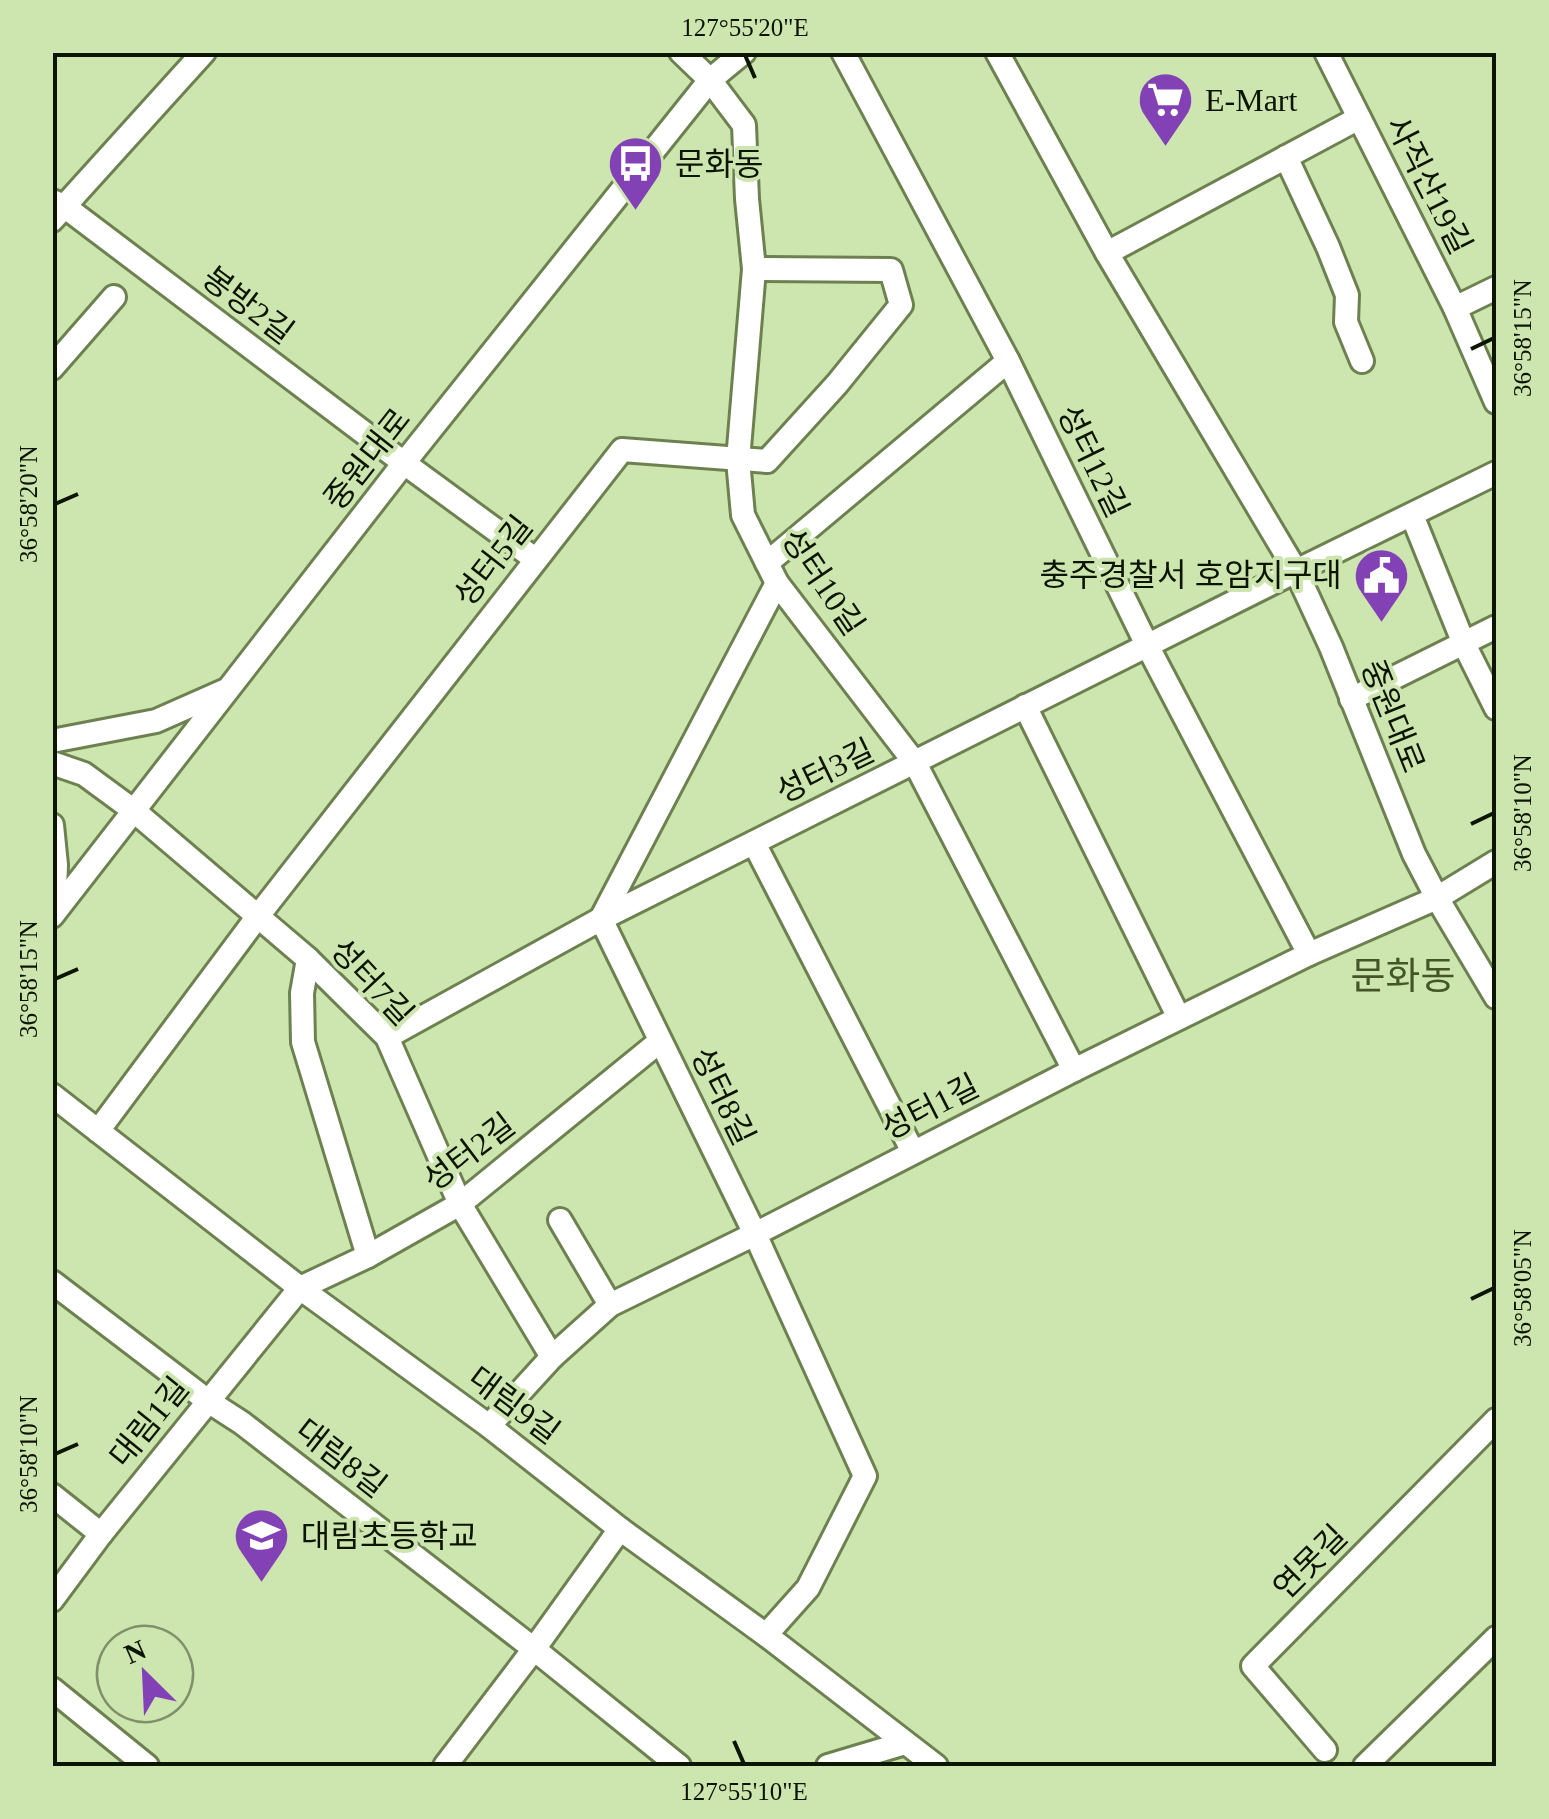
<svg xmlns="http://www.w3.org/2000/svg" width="1549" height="1819" font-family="'Times New Roman','Noto Sans KR',serif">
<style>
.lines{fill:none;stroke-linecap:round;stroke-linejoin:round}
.minor-casing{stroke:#6d8150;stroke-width:28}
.minor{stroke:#fff;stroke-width:22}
.ticks{fill:none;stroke:#0c1402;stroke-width:4}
.labels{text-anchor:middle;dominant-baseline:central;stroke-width:8;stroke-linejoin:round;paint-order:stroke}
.poi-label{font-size:32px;fill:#0c1402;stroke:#cde5af;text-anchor:start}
.street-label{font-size:32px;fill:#0c1402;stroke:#cde5af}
.quarter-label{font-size:38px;fill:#445627;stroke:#cde5af}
.neatline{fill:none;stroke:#0c1402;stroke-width:4}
.ticks-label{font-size:25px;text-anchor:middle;fill:#0c1402}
</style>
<rect width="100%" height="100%" fill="#cde5af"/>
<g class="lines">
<defs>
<g id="minor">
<path d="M681 52 710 80 744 125 747 199 754 269 738 460 743 515 777 583 915 763 1074 1070"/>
<path d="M843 52 1008 361 1147 645 1309 954"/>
<path d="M997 52 1107 253 1296 571 1331 647 1414 854 1437 898 1496 997"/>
<path d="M1326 52 1455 308 1496 402"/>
<path d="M1286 157 1328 247 1347 295 1346 322 1362 361"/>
<path d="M52 201 64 206 404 463 535 559"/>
<path d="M52 220 204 52"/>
<path d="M1107 253 1359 118"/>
<path d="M1455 308 1496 288"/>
<path d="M52 368 114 297"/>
<path d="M1412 515 1464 644 1496 708"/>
<path d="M767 563 1008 361"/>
<path d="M1351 699 1496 627"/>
<path d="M1025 706 1179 1018"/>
<path d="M52 741 156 721 224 691"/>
<path d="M52 763 84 774 133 810 308 959 387 1037 460 1204 552 1357"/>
<path d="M52 825 56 865 54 913"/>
<path d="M754 843 913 1152"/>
<path d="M52 916 404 463 710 80 744 52"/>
<path d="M308 959 302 993 303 1042 368 1256"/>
<path d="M387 1037 601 919 1296 571 1496 473"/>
<path d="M52 1095 300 1288 489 1426 620 1529 766 1635 936 1766"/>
<path d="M98 1131 258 916 622 450 767 461 837 384 901 305 891 270 754 269"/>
<path d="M560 1220 610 1305"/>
<path d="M52 1282 208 1401 242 1423 534 1649 679 1766"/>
<path d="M489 1426 552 1357 610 1305 755 1234 1074 1070 1309 954 1437 898 1496 862"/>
<path d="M52 1495 101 1534"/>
<path d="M52 1600 101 1534 300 1288 368 1256 460 1204 659 1042"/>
<path d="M766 1635 808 1588 865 1476 755 1234 601 919 777 583"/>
<path d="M52 1689 147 1766"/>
<path d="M1325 1750 1253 1666 1496 1420"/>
<path d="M445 1766 534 1649 620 1529"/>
<path d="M828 1766 905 1743"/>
<path d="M1365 1766 1496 1638"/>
</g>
</defs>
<use href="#minor" class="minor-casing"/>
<use href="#minor" class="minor"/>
</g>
<path class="ticks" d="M745 55 755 78M1471 349 1494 338M55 504 78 494M1471 824 1494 813M55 979 78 969M1471 1299 1494 1288M55 1454 78 1444M734 1741 744 1764"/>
<defs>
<symbol id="supermarket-pin" viewBox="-11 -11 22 30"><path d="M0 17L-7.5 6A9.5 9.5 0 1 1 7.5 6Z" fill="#8341b6" stroke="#cde5af"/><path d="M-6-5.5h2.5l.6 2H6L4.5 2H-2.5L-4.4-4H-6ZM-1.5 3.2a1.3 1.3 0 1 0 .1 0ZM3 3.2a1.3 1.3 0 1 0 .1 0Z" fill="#fff"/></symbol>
<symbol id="bus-pin" viewBox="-11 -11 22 30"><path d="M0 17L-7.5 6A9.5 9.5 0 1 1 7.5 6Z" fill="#8341b6" stroke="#cde5af"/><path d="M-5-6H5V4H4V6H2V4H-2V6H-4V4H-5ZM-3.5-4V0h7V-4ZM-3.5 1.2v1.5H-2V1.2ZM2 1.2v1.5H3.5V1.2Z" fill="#fff"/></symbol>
<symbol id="civic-pin" viewBox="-11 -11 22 30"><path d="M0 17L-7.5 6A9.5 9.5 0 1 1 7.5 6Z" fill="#8341b6" stroke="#cde5af"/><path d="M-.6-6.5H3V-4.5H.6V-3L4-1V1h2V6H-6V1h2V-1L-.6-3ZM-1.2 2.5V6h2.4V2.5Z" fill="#fff"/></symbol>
<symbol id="school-pin" viewBox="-11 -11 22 30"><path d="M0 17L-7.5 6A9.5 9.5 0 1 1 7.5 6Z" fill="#8341b6" stroke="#cde5af"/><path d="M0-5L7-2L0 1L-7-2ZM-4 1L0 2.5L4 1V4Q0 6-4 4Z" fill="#fff"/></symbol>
</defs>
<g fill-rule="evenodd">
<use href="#supermarket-pin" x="1134" y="68" width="63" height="86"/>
<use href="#bus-pin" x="604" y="132" width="63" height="86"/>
<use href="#civic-pin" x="1350" y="544" width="63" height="86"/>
<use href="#school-pin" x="230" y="1504" width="63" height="86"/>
</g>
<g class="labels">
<g class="poi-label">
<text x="1205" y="100">E-Mart</text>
<text x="675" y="164">문화동</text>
<text x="1342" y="575" text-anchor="end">충주경찰서 호암지구대</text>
<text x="301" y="1536">대림초등학교</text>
</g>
<g class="street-label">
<text transform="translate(1429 185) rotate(63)">사직산19길</text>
<text transform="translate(248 305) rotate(37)">봉방2길</text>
<text transform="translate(367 459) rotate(-52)">중원대로</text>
<text transform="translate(1093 461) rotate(64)">성터12길</text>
<text transform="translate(493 561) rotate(-52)">성터5길</text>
<text transform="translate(823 582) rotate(56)">성터10길</text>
<text transform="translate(1393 716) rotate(68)">중원대로</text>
<text transform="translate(825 771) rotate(-26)">성터3길</text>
<text transform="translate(372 982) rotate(47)">성터7길</text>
<text transform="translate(723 1096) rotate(64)">성터8길</text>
<text transform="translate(930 1107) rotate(-27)">성터1길</text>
<text transform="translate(469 1152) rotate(-37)">성터2길</text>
<text transform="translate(514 1405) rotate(37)">대림9길</text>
<text transform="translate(149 1422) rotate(-51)">대림1길</text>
<text transform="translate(341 1458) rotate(38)">대림8길</text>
<text transform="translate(1310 1562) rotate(-45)">연못길</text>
</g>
<g class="quarter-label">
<text x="1403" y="976">문화동</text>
</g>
</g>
<rect width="1549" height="1819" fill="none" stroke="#cde5af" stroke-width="110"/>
<g transform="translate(145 1674) rotate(336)"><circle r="48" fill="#cde5af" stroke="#80916a" stroke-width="2.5"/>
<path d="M0-8L18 38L0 25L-18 38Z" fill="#8341b6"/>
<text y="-15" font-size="28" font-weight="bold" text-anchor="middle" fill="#0c1402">N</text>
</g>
<rect x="55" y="55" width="1439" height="1709" class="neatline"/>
<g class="ticks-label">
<text x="745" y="36">127°55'20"E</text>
<text transform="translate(1522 338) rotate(-90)" y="9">36°58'15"N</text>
<text transform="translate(28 504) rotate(-90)" y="9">36°58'20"N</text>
<text transform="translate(1522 813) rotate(-90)" y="9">36°58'10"N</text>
<text transform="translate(28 979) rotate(-90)" y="9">36°58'15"N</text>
<text transform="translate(1522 1288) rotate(-90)" y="9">36°58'05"N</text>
<text transform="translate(28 1454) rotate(-90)" y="9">36°58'10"N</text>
<text x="744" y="1800">127°55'10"E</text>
</g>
</svg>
